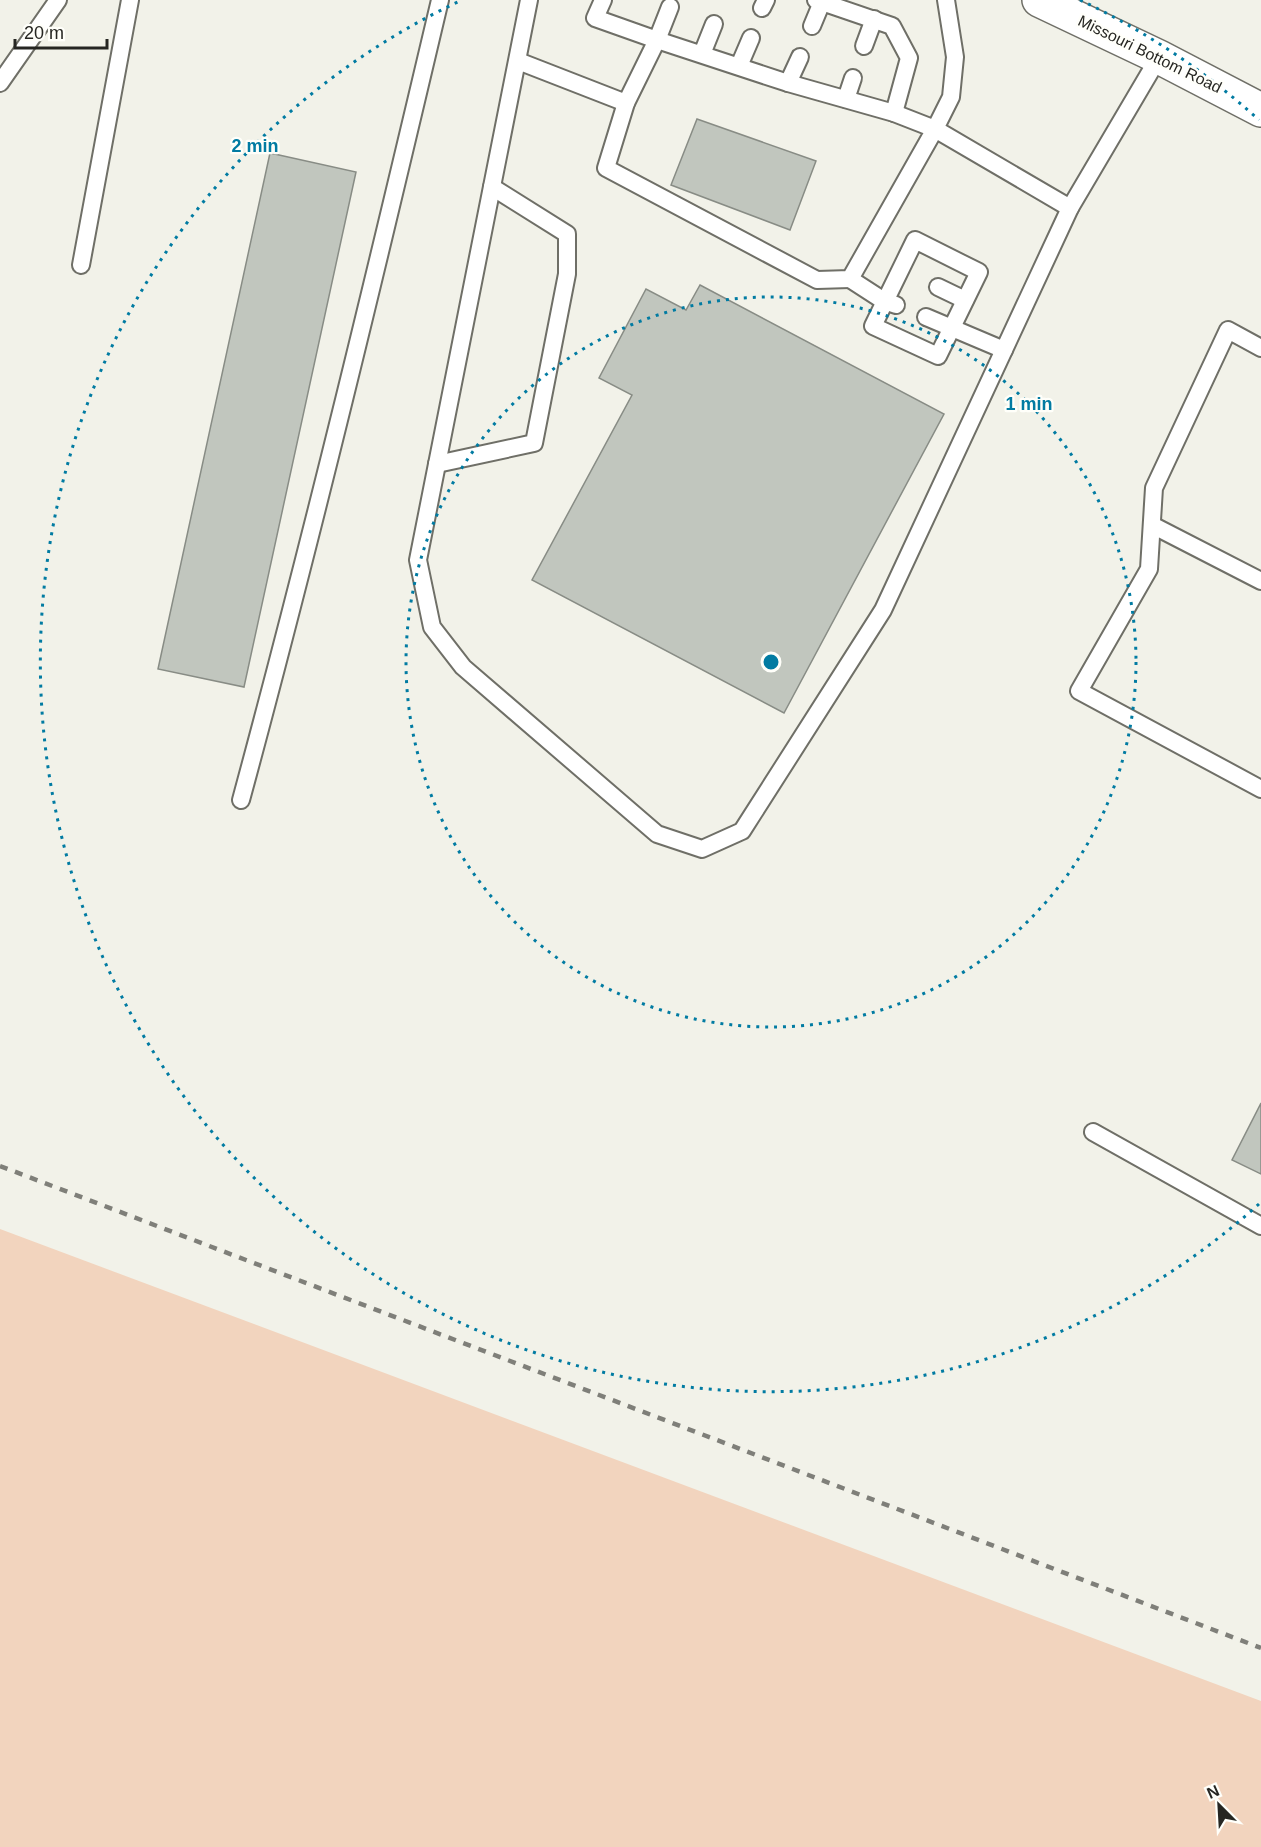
<svg xmlns="http://www.w3.org/2000/svg" width="1261" height="1847" font-family="Helvetica,sans-serif">
<style>
.green{fill:#f2d4be}
.building{fill:#c1c6be;stroke:#888c85;stroke-width:1.5}
.lines{fill:none;stroke-linecap:round;stroke-linejoin:round}
.service-casing{stroke:#6f6f67;stroke-width:20}
.tertiary-casing{stroke:#6f6f67;stroke-width:36}
.service{stroke:#fff;stroke-width:16}
.tertiary{stroke:#fff;stroke-width:33}
.rail{stroke:#7f7f79;stroke-width:4.5;stroke-dasharray:8 8;stroke-linecap:butt}
.ring{fill:none;stroke:#017ba2;stroke-width:3;stroke-dasharray:3 6}
.labels{text-anchor:middle;dominant-baseline:central;stroke-width:4.5;stroke-linejoin:round;paint-order:stroke}
.street-label{font-size:16px;fill:#262622;stroke:#fffffa}
.centre{fill:#017ba2;stroke:#fffffa;stroke-width:3}
.ring-label{font-size:18px;text-anchor:middle;font-weight:bold;fill:#017ba2;stroke:#fffffa;stroke-width:4.5;stroke-linejoin:round;paint-order:stroke}
</style>
<rect width="100%" height="100%" fill="#f2f2e9"/>
<path class="green" d="M0 1229 1261 1701V1847H0Z"/>
<g class="building">
<path d="M697 119 816 161 790 230 671 185Z"/>
<path d="M270 153 356 172 244 687 158 669Z"/>
<path d="M700 285 944 414 784 713 532 580 632 395 599 378 646 289 686 310Z"/>
<path d="M1261 1103V1174L1232 1160Z"/>
</g>
<g class="lines">
<defs>
<g id="service">
<path d="M529 0 418 560 432 627 463 667 657 834 702 849 742 831 883 610 1070 208 1159 57"/>
<path d="M603 0 595 18 657 40 670 7"/>
<path d="M816 0 892 26 909 58 894 113"/>
<path d="M946 0 955 57 951 97 935 129 850 279 817 280 606 168 626 103 657 40 788 83 894 113 935 129 1070 208"/>
<path d="M762 8 766 0"/>
<path d="M812 26 822 2"/>
<path d="M864 46 874 19"/>
<path d="M702 54 714 24"/>
<path d="M518 61 626 103"/>
<path d="M739 66 751 38"/>
<path d="M0 83 58 0"/>
<path d="M788 83 800 57"/>
<path d="M846 99 853 78"/>
<path d="M915 240 979 272 938 356 873 326Z"/>
<path d="M81 265 130 0"/>
<path d="M850 279 884 301 896 305"/>
<path d="M938 287 965 300"/>
<path d="M926 317 1004 350"/>
<path d="M1261 348 1228 330 1154 488 1149 569 1079 691 1261 789"/>
<path d="M437 464 534 443 567 274V234L492 187"/>
<path d="M1152 525 1261 581"/>
<path d="M241 800C313 534 377 267 440 0"/>
<path d="M1093 1132 1261 1226"/>
</g>
<path id="tertiary" d="M1039 0 1159 57 1261 110"/>
</defs>
<use href="#service" class="service-casing"/>
<use href="#tertiary" class="tertiary-casing"/>
<use href="#service" class="service"/>
<use href="#tertiary" class="tertiary"/>
<path class="rail" d="M0 1166 1261 1648"/>
</g>
<g class="ring">
<circle cx="771" cy="662" r="365"/>
<path d="M1259 1204A730 730 0 1 1 462 0M1080 0A730 730 0 0 1 1259 120"/>
</g>
<g class="labels">
<g class="street-label">
<text transform="translate(1150 54) rotate(26)">Missouri Bottom Road</text>
</g>
</g>
<circle cx="771" cy="662" r="9" class="centre"/>
<g class="ring-label">
<text x="255" y="152">2 min</text>
<text x="1029" y="410">1 min</text>
</g>
<g transform="translate(1219 1805) rotate(336)" stroke="#fffffa" stroke-width="4.5" paint-order="stroke">
<path d="M0-4.5L10 22L0 15L-10 22Z" fill="#262622"/>
<text y="-9" font-size="16" font-weight="bold" text-anchor="middle" fill="#262622">N</text>
</g>
<path d="M15 39v9h92v-9" fill="none" stroke="#262622" stroke-width="3"/>
<text x="24" y="39" font-size="18" fill="#262622" stroke="#fffffa" stroke-width="4.5" paint-order="stroke">20 m</text>
</svg>
